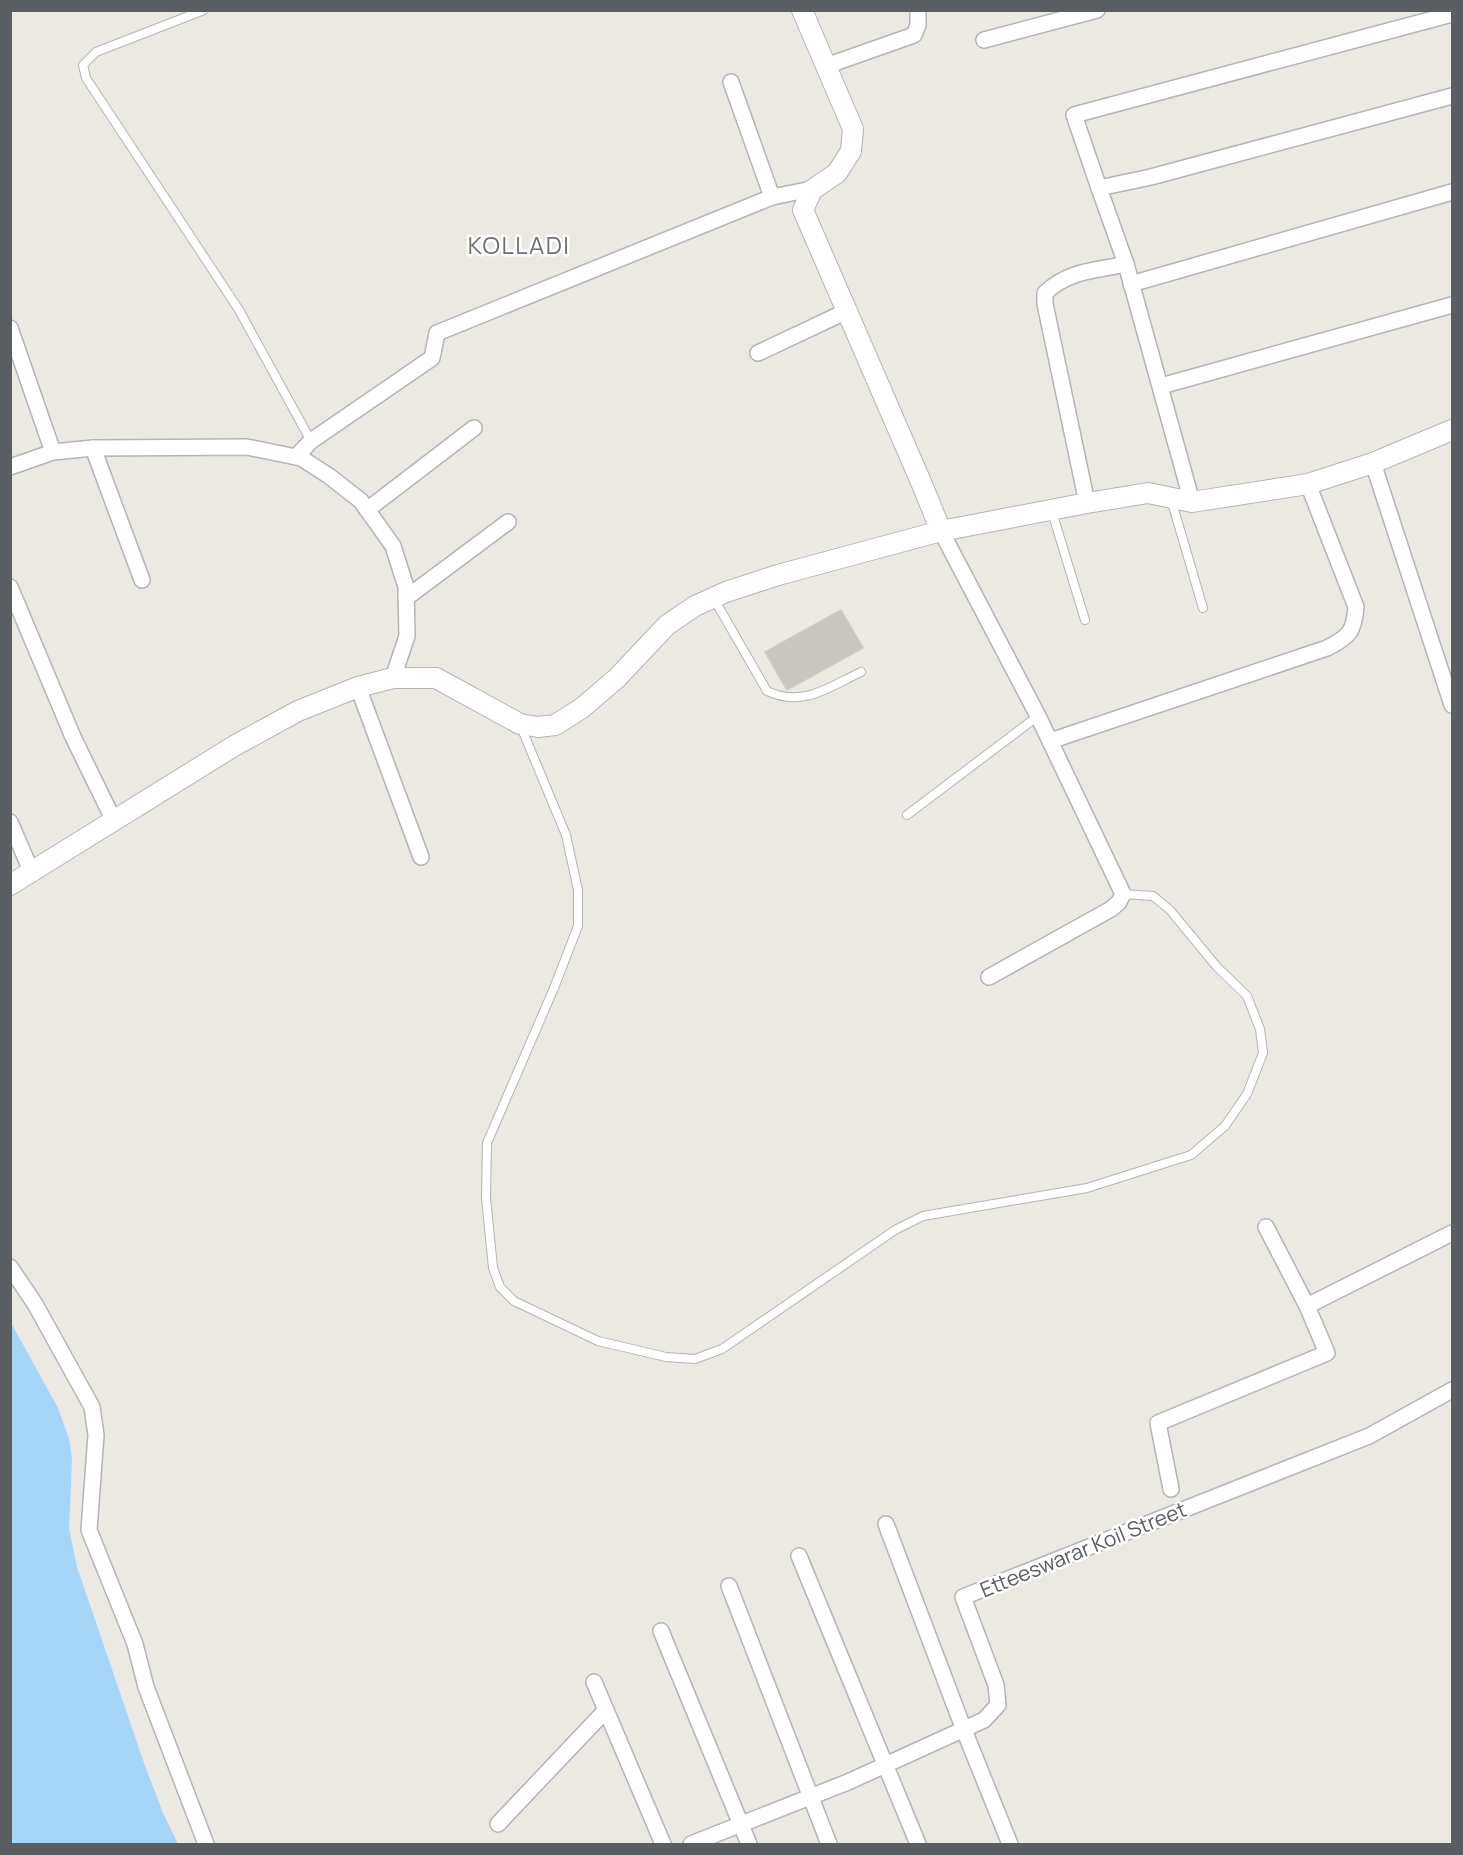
<svg xmlns="http://www.w3.org/2000/svg" width="1463" height="1855" font-family="Manrope,sans-serif">
<style>
.water{fill:#a5d5f7}
.building{fill:#c9c5c0;stroke:#cfcac0;stroke-width:1.5}
.lines{fill:none;stroke-linecap:round;stroke-linejoin:round}
.service-casing{stroke:#b2b4b8;stroke-width:10}
.minor-casing{stroke:#b2b4b8;stroke-width:18}
.tertiary-casing{stroke:#b2b4b8;stroke-width:22}
.service{stroke:#fff;stroke-width:8}
.minor{stroke:#fff;stroke-width:15}
.tertiary{stroke:#fff;stroke-width:20}
.labels{text-anchor:middle;dominant-baseline:central;stroke-width:5;stroke-linejoin:round;paint-order:stroke}
.street-label{font-size:21px;fill:#5a5d61;stroke:#fff}
.quarter-label{font-size:24px;letter-spacing:1.5px;fill:#6b6f73;stroke:#fff}
</style>
<rect width="100%" height="100%" fill="#ebe9e1"/>
<path class="water" d="M10 1321 58 1408 69 1439 72 1459 69 1529 77 1567 144 1763 163 1813 178 1844H11Z"/>
<path class="building" d="M841 610 863 648 787 690 765 652Z"/>
<g class="lines">
<defs>
<g id="service">
<path d="M204 10 96 52 83 65 86 78 239 310 311 441"/>
<path d="M1171 499 1203 608"/>
<path d="M1052 512 1085 620"/>
<path d="M714 599 767 691C803 708 829 687 861 672"/>
<path d="M521 727 566 835 578 890V926L554 988 487 1143 486 1198 493 1268 500 1287 514 1301 598 1341 666 1357 695 1359 722 1349 895 1230 923 1216 1087 1188 1191 1155 1225 1126 1247 1094 1263 1053 1260 1029 1247 996 1217 967 1170 910 1153 896 1123 894"/>
<path d="M907 815 1038 716"/>
</g>
<g id="minor">
<path d="M984 40 1097 10"/>
<path d="M826 66 914 35 918 25V10"/>
<path d="M731 82 772 197"/>
<path d="M1099 188 1074 115 1452 14"/>
<path d="M1131 284 1452 192"/>
<path d="M10 328 53 452"/>
<path d="M758 353 847 311"/>
<path d="M1161 386 1452 305"/>
<path d="M93 448 142 580"/>
<path d="M296 457 311 441 432 358 437 333 772 197 812 189"/>
<path d="M1373 463 1452 705"/>
<path d="M10 467 53 452 93 448 247 447 301 458 329 476 361 501 393 546 406 587 407 636 393 678"/>
<path d="M1192 502 1126 264 1099 188 1151 177 1452 96"/>
<path d="M1087 503 1045 304V293C1069 270 1095 271 1126 264"/>
<path d="M367 510 474 428"/>
<path d="M941 531 1038 716 1123 894 1119 902 1111 909 989 977"/>
<path d="M10 587 73 737 114 821"/>
<path d="M406 598 508 522"/>
<path d="M358 687 421 857"/>
<path d="M1050 741 1327 648C1349 637 1354 632 1356 607L1308 484"/>
<path d="M10 822 32 873"/>
<path d="M10 1267 35 1304 92 1407 96 1435 89 1530 135 1644 146 1687 206 1844"/>
<path d="M1307 1306 1452 1233"/>
<path d="M1171 1489 1158 1423 1327 1353 1307 1306 1266 1227"/>
<path d="M886 1524 964 1730 1010 1844"/>
<path d="M799 1556 918 1844"/>
<path d="M729 1586 829 1844"/>
<path d="M661 1631 749 1844"/>
<path d="M594 1682 663 1844"/>
<path d="M498 1824 606 1710"/>
<path d="M691 1844 848 1782 984 1720 998 1705 996 1685 963 1597 1369 1436 1452 1390"/>
</g>
<g id="tertiary">
<path d="M802 10 853 129 851 151 837 173 812 190 803 210 921 482 941 531"/>
<path d="M10 885 234 746 298 711 358 687 393 678H436L520 724 538 727 555 725 582 708 617 678 667 625 695 606 726 592 778 575 941 531 1087 503 1148 493 1192 502 1308 484 1373 463 1452 430"/>
</g>
</defs>
<use href="#service" class="service-casing"/>
<use href="#minor" class="minor-casing"/>
<use href="#tertiary" class="tertiary-casing"/>
<use href="#service" class="service"/>
<use href="#minor" class="minor"/>
<use href="#tertiary" class="tertiary"/>
</g>
<g class="labels">
<g class="street-label">
<text transform="translate(1083 1549) rotate(-22)">Etteeswarar Koil Street</text>
</g>
<g class="quarter-label">
<text x="519" y="244">KOLLADI</text>
</g>
</g>
<rect width="1463" height="1855" fill="none" stroke="#5a5d61" stroke-width="24"/>
</svg>
